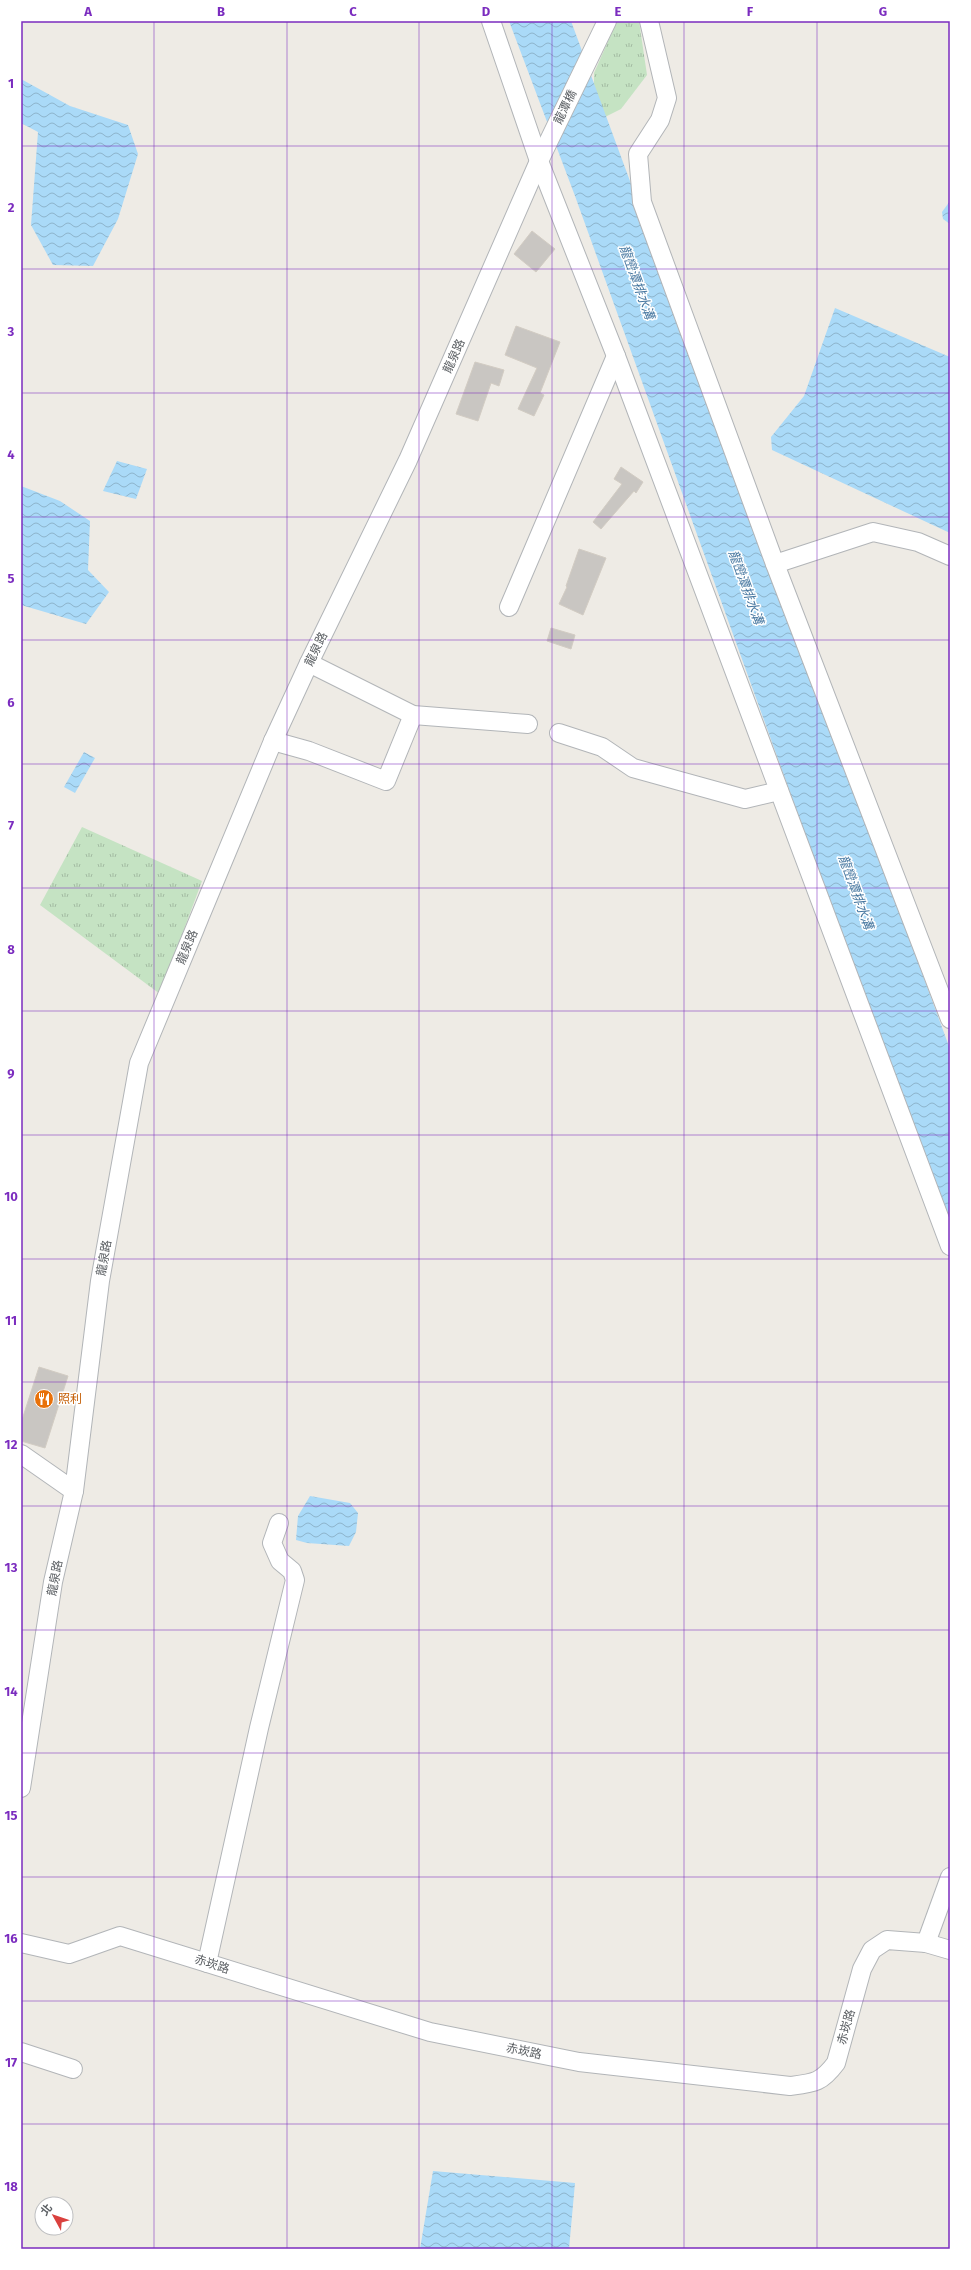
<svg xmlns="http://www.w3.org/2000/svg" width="971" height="2270" font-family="'Fira Sans','Noto Sans TC',sans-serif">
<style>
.grass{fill:url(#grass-tufts)}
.water{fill:url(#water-waves)}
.building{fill:#c9c6c2;stroke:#d2ccc3}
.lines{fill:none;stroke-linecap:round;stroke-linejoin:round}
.minor-casing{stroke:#b2b5b8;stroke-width:20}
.minor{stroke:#fff;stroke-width:18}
.grid{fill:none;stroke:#7b2cbf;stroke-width:1;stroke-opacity:0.55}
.labels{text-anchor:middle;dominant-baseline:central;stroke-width:3;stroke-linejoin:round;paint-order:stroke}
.street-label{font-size:12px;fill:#5c6064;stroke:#fff}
.food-label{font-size:12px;fill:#c56008;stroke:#fff;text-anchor:start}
.water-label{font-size:13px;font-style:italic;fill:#4677a0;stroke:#fff}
.neatline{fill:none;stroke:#7b2cbf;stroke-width:1.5}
.grid-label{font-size:13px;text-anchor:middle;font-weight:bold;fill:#7b2cbf}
</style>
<defs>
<pattern id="grass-tufts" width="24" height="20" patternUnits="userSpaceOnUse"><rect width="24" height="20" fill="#c5e3c3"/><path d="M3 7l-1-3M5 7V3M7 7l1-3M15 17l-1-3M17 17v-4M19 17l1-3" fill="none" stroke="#a3bba2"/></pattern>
<pattern id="water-waves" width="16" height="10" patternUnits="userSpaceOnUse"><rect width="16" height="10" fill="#aadaf8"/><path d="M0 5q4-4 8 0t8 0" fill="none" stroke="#8eb4cc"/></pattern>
</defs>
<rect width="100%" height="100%" fill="#eeebe5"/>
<g class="grass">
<path d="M617 21H639L647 75 621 109 601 119 594 93V73Z"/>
<path d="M82 827 202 881 160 994 40 905Z"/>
</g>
<g class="water">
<path d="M509 21H571L950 1049V1236L575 196Z"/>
<path d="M21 79 70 106 128 125 138 154 118 219 93 266 53 265 31 225 38 132 21 123Z"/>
<path d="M950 201V224L943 219 942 212Z"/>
<path d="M835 308 950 357V533L772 450 771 437 804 396Z"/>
<path d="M117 461 147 469 136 499 103 491Z"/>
<path d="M21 486 60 501 90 521 88 570 109 592 86 624 21 605Z"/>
<path d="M84 752 95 758 75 793 64 787Z"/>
<path d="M310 1496 350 1503 358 1513 356 1532 349 1546 307 1543 296 1540 298 1516Z"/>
<path d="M433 2171 575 2183 569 2249H420Z"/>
</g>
<g class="building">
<path d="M532 231 555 249 536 272 514 254Z"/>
<path d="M516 326 560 342 540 393 544 395 534 416 518 409 537 368 505 355Z"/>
<path d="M475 362 504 370 499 386 491 383 478 421 456 414Z"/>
<path d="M621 467 643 482 636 493 634 491 601 529 593 522 622 484 614 479Z"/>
<path d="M579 549 606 558 583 615 559 604 567 587 566 586Z"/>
<path d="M551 628 575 635 571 649 547 641Z"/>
<path d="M39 1367 68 1376 45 1448 21 1441V1423Z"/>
</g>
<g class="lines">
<defs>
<g id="minor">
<path d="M491 21 539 161 616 356 950 1246"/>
<path d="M649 21 667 98 660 120 638 154 642 202 775 564 950 1019"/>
<path d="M775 564 873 532 918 542 950 556"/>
<path d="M509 607 616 356"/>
<path d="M309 663 413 715 528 724"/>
<path d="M559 733 602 747 633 768 745 799 779 791"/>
<path d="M273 741 309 751 386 781 413 715"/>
<path d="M21 1454 74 1491"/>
<path d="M21 1788 53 1582 74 1491 100 1281 139 1063 273 741 309 663 408 460 539 161 607 21"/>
<path d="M21 1943 69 1954 120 1936 430 2032 579 2062 790 2086C814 2083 821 2083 836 2063L862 1969 872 1950 887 1940 926 1943 950 1950"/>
<path d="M926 1943 950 1877"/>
<path d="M207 1963 259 1728 295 1580 292 1571 280 1561 272 1543 279 1523"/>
<path d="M21 2052 73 2069"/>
</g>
</defs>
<use href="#minor" class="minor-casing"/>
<use href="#minor" class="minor"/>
</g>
<path class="grid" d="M154 21V2249M287 21V2249M419 21V2249M552 21V2249M684 21V2249M817 21V2249M21 146H950M21 269H950M21 393H950M21 517H950M21 640H950M21 764H950M21 888H950M21 1011H950M21 1135H950M21 1259H950M21 1382H950M21 1506H950M21 1630H950M21 1753H950M21 1877H950M21 2001H950M21 2124H950"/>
<defs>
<symbol id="restaurant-disc" viewBox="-11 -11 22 22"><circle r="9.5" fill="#e8710a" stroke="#fff"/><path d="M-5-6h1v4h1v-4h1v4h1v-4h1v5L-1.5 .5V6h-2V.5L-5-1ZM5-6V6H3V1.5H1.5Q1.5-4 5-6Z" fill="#fff"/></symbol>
</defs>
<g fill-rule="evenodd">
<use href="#restaurant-disc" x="33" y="1388" width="22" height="22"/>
</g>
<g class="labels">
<g class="street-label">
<text transform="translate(565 107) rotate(-64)">龍潭橋</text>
<text transform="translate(454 356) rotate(-66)">龍泉路</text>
<text transform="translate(316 649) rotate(-64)">龍泉路</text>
<text transform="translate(187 947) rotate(-67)">龍泉路</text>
<text transform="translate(104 1258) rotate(-80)">龍泉路</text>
<text transform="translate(55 1578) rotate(-79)">龍泉路</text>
<text transform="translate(212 1964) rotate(18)">赤崁路</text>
<text transform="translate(846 2027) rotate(-74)">赤崁路</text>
<text transform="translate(524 2051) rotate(12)">赤崁路</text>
</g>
<g class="food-label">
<text x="58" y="1399">照利</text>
</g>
<g class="water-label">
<text transform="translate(637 282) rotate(70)">龍巒潭排水溝</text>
<text transform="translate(746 587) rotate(70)">龍巒潭排水溝</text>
<text transform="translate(856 892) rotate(70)">龍巒潭排水溝</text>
</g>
</g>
<rect width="971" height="2270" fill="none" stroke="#ffffff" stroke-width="44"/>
<g transform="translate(54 2216) rotate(310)"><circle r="19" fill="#ffffff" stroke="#bebfc1"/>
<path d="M0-3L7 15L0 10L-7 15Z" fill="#da413e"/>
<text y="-6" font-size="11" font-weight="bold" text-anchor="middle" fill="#5c6064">北</text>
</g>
<rect x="22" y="22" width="927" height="2226" class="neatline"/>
<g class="grid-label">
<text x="88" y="16">A</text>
<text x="221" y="16">B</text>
<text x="353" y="16">C</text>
<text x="486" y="16">D</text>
<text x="618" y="16">E</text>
<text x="750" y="16">F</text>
<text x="883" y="16">G</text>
<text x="11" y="88">1</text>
<text x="11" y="212">2</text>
<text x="11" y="336">3</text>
<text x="11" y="459">4</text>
<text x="11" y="583">5</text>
<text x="11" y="707">6</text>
<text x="11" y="830">7</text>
<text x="11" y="954">8</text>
<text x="11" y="1078">9</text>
<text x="11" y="1201">10</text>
<text x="11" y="1325">11</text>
<text x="11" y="1449">12</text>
<text x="11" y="1572">13</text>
<text x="11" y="1696">14</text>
<text x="11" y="1820">15</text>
<text x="11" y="1943">16</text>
<text x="11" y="2067">17</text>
<text x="11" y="2191">18</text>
</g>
</svg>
